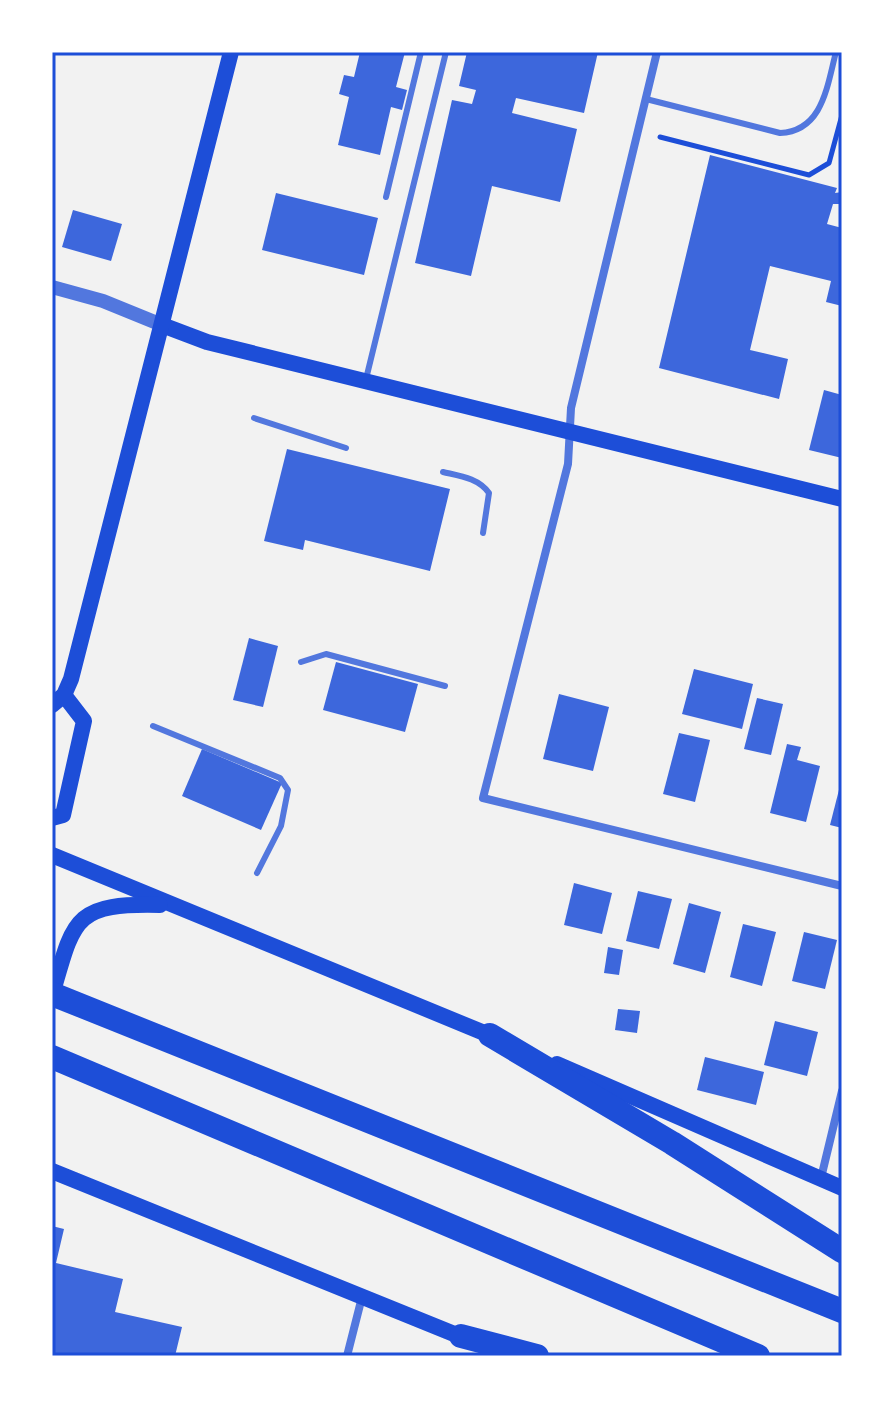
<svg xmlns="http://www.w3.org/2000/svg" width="894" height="1408" font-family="Lato,sans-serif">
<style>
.building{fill:#3d67dc}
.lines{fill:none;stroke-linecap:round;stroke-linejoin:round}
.path{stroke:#1d4ed8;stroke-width:5}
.service{stroke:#5277de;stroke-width:6}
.minor{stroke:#5277de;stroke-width:8}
.tertiary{stroke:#5277de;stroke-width:14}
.secondary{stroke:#1d4ed8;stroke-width:16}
.motorway{stroke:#1d4ed8;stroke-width:24}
.neatline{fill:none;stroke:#1d4ed8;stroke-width:3}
</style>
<rect width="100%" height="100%" fill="#f2f2f2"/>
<g class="building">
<path d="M360 52H405L396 87 407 90 402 110 391 107 380 155 338 145 349 97 339 94 344 75 354 77Z"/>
<path d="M467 52H598L584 113 516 98 512 113 577 129 560 202 492 186 471 276 415 263 452 100 472 104 476 90 459 86Z"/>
<path d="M710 155 837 188 835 193 842 192V204H833L827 224 842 228V306L826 302 831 281 770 266 750 350 788 359 779 399 659 368Z"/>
<path d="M276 193 378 218 364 275 262 250Z"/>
<path d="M73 210 122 224 111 261 62 247Z"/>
<path d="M824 390 842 395V458L809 450Z"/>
<path d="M287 449 450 489 430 571 305 540 303 550 264 541Z"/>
<path d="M249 638 278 646 263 707 233 700Z"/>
<path d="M336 662 418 684 405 732 323 710Z"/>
<path d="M694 669 753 684 742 729 682 714Z"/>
<path d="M559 694 609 707 593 771 543 759Z"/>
<path d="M757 698 783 704 771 755 744 749Z"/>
<path d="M679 733 710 740 695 802 663 794Z"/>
<path d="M787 744 801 747 797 760 820 766 806 822 770 813Z"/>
<path d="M202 749 282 783 261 830 182 796Z"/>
<path d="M841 782H842V828L830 825Z"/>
<path d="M574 883 612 893 602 934 564 925Z"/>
<path d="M638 891 672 899 659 949 626 941Z"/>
<path d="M689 903 721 912 705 973 673 964Z"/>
<path d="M743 924 776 932 762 986 730 977Z"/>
<path d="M804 932 837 940 825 989 792 981Z"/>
<path d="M608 947 623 950 619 975 604 973Z"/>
<path d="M618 1009 640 1011 637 1033 615 1030Z"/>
<path d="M775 1021 818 1032 807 1076 764 1065Z"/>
<path d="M705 1057 764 1072 756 1105 697 1090Z"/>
<path d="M52 1226 64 1229 56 1263 123 1279 115 1312 182 1327 175 1356H52Z"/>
</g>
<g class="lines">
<path class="path" d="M660 137 809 175 829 163 842 115"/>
<g class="service">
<path d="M646 99 780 133C823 131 827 86 836 52"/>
<path d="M386 197 421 52"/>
<path d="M366 379 446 52"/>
<path d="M254 418 346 448"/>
<path d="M443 472C460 476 478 478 489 493L483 533"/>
<path d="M301 662 326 654 445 686"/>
<path d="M153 726 280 778 288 790 281 826 257 873"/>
</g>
<g class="minor">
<path d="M657 52 571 408 568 464 483 798 842 886"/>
<path d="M821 1178 842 1091"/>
<path d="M347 1356 362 1297"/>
</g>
<path class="tertiary" d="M52 287 103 301 162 325"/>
<g class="secondary">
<path d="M162 325 207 342 842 499"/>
<path d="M52 705 64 695 71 679 231 52"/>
<path d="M52 818 63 815 84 721 64 695"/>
<path d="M52 855 499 1039"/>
<path d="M52 995C74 918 74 903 160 905"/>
<path d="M557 1064 842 1188"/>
<path d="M52 1171 469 1340"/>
</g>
<g class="motorway">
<path d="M52 994 842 1311"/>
<path d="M490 1035 672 1143 842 1251"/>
<path d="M52 1057 758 1356"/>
<path d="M461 1336 537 1356"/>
</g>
</g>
<rect width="894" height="1408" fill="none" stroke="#ffffff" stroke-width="108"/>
<rect x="54" y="54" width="786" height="1300" class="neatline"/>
</svg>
